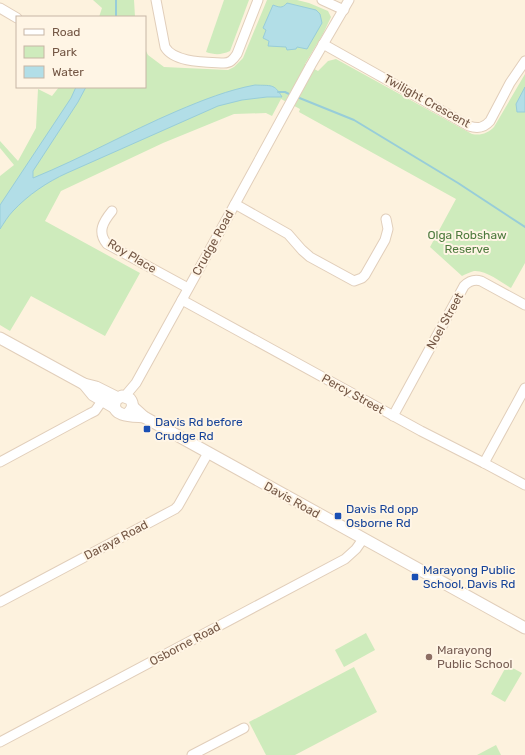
<svg xmlns="http://www.w3.org/2000/svg" width="525" height="755" font-family="Rubik,sans-serif">
<style>
.green{fill:#ceebbc}
.water{fill:#b2dee7;stroke:#98cdd9}
.lines{fill:none;stroke-linecap:round;stroke-linejoin:round}
.stream{stroke:#98cdd9;stroke-width:2}
.minor-casing{stroke:#e1ceba;stroke-width:11}
.tertiary-casing{stroke:#e1ceba;stroke-width:13}
.minor{stroke:#fff;stroke-width:9}
.tertiary{stroke:#fff;stroke-width:11}
.transit-dot{fill:#1a4fb4;stroke:#fff5e5;stroke-width:1.5}
.education-dot{fill:#8d6e63;stroke:#fff5e5;stroke-width:1.5}
.labels{text-anchor:middle;dominant-baseline:central;stroke-width:4;stroke-linejoin:round;paint-order:stroke}
.street-label{font-size:12px;fill:#745745;stroke:#fff5e5}
.park-label{font-size:12px;fill:#4d7a3d;stroke:#fff5e5}
.transit-label{font-size:12px;fill:#164399;stroke:#fff5e5;text-anchor:start}
.education-label{font-size:12px;fill:#785e54;stroke:#fff5e5;text-anchor:start}
</style>
<rect width="100%" height="100%" fill="#fdf2de"/>
<g class="green">
<path d="M93 0H134L135 17H99L102 8Z"/>
<path d="M224 0H249L230 51C221 55 215 55 206 52Z"/>
<path d="M267 0H297L309 3 328 11 331 17 323 34 305 64 318 71 328 61 336 59 472 134C481 136 488 133 494 127L525 74V263L511 288C501 282 486 270 474 271 470 272 466 274 462 276L430 247 456 199 299 112 300 109 281 99 272 116 266 113 234 114 163 143 61 191 45 221 140 273 105 336 31 296 10 331 0 325V176L14 165 0 148V141L18 161 36 128 38 89 52 96 59 87H145V49L148 55 164 67 228 70 234 67 243 58Z"/>
<path d="M366 633 375 650 344 667 335 650Z"/>
<path d="M507 665 522 673 505 702 491 694Z"/>
<path d="M354 667 377 712 295 755H266L249 722Z"/>
<path d="M496 745 501 755H477Z"/>
</g>
<g class="water">
<path d="M287 3 316 10 320 14 322 23 307 49 297 47 296 49 287 50 286 47 268 46 269 41 263 38 266 30 263 28 273 5C279 7 282 9 287 3Z"/>
<path d="M255 85C271 86 274 83 282 97H267L242 100 218 106 67 173C47 182 28 195 13 211 8 216 4 223 0 229V205L71 98 76 87H86L78 102 33 171V178C82 158 128 132 177 111 203 100 228 90 255 85Z"/>
<path d="M525 87V112H517L516 104Z"/>
</g>
<g class="lines">
<g class="stream">
<path d="M116 17V0"/>
<path d="M278 92H285L291 95"/>
<path d="M297 97 354 120 458 183 525 227"/>
</g>
<defs>
<g id="minor">
<path d="M156 0 165 47C174 63 207 62 224 63 230 63 233 60 237 54L258 0"/>
<path d="M322 0 344 10"/>
<path d="M0 8 17 18"/>
<path d="M323 44 469 126C478 129 484 128 490 121L510 83 525 61"/>
<path d="M235 204 288 234 302 250 310 257 354 281 362 278 365 275 385 240 388 229 386 219"/>
<path d="M112 211C103 222 97 232 107 244L188 288"/>
<path d="M182 300 421 431 484 463 525 485"/>
<path d="M125 396 136 383 235 204 311 65 349 0"/>
<path d="M393 416 464 286C469 281 474 279 481 281L525 305"/>
<path d="M0 462 89 414 95 411 102 401"/>
<path d="M484 463 525 388"/>
<path d="M0 602 175 509 178 506 208 453"/>
<path d="M0 742 345 559 356 549 363 539"/>
<path d="M192 755 244 728"/>
</g>
<g id="tertiary">
<path d="M0 338 84 384 96 387 118 398"/>
<path d="M84 384 93 395 115 408"/>
<path d="M133 407 144 417 525 628"/>
<path d="M127 414C133 410 134 404 130 399L122 396C118 398 116 399 115 403 111 417 135 416 144 417"/>
</g>
</defs>
<use href="#minor" class="minor-casing"/>
<use href="#tertiary" class="tertiary-casing"/>
<use href="#minor" class="minor"/>
<use href="#tertiary" class="tertiary"/>
</g>
<g class="transit-dot">
<rect x="143" y="425" width="8" height="8" rx="2"/>
<rect x="334" y="512" width="8" height="8" rx="2"/>
<rect x="411" y="573" width="8" height="8" rx="2"/>
</g>
<circle class="education-dot" cx="429" cy="657" r="4"/>
<g class="labels">
<g class="street-label">
<text transform="translate(427 101) rotate(29)">Twilight Crescent</text>
<text transform="translate(213 243) rotate(-61)">Crudge Road</text>
<text transform="translate(132 256) rotate(31)">Roy Place</text>
<text transform="translate(445 321) rotate(-61)">Noel Street</text>
<text transform="translate(353 394) rotate(29)">Percy Street</text>
<text transform="translate(292 500) rotate(29)">Davis Road</text>
<text transform="translate(116 540) rotate(-28)">Daraya Road</text>
<text transform="translate(185 644) rotate(-28)">Osborne Road</text>
</g>
<g class="park-label">
<text x="467" y="235">Olga Robshaw<tspan x="467" dy="14">Reserve</tspan></text>
</g>
<g class="transit-label">
<text x="155" y="422">Davis Rd before<tspan x="155" dy="14">Crudge Rd</tspan></text>
<text x="346" y="509">Davis Rd opp<tspan x="346" dy="14">Osborne Rd</tspan></text>
<text x="423" y="570">Marayong Public<tspan x="423" dy="14">School, Davis Rd</tspan></text>
</g>
<g class="education-label">
<text x="437" y="650">Marayong<tspan x="437" dy="14">Public School</tspan></text>
</g>
</g>
<rect x="16" y="16" width="130" height="72" fill="#fff5e5" stroke="#c7b6a5"/>
<rect x="24" y="29" width="20" height="6" fill="#ffffff" stroke="#c7b6a5"/>
<text x="52" y="36" font-size="12" fill="#745745">Road</text>
<rect x="24" y="46" width="20" height="12" fill="#ceebbc" stroke="#c7b6a5"/>
<text x="52" y="56" font-size="12" fill="#745745">Park</text>
<rect x="24" y="66" width="20" height="12" fill="#b2dee7" stroke="#c7b6a5"/>
<text x="52" y="76" font-size="12" fill="#745745">Water</text>
</svg>
